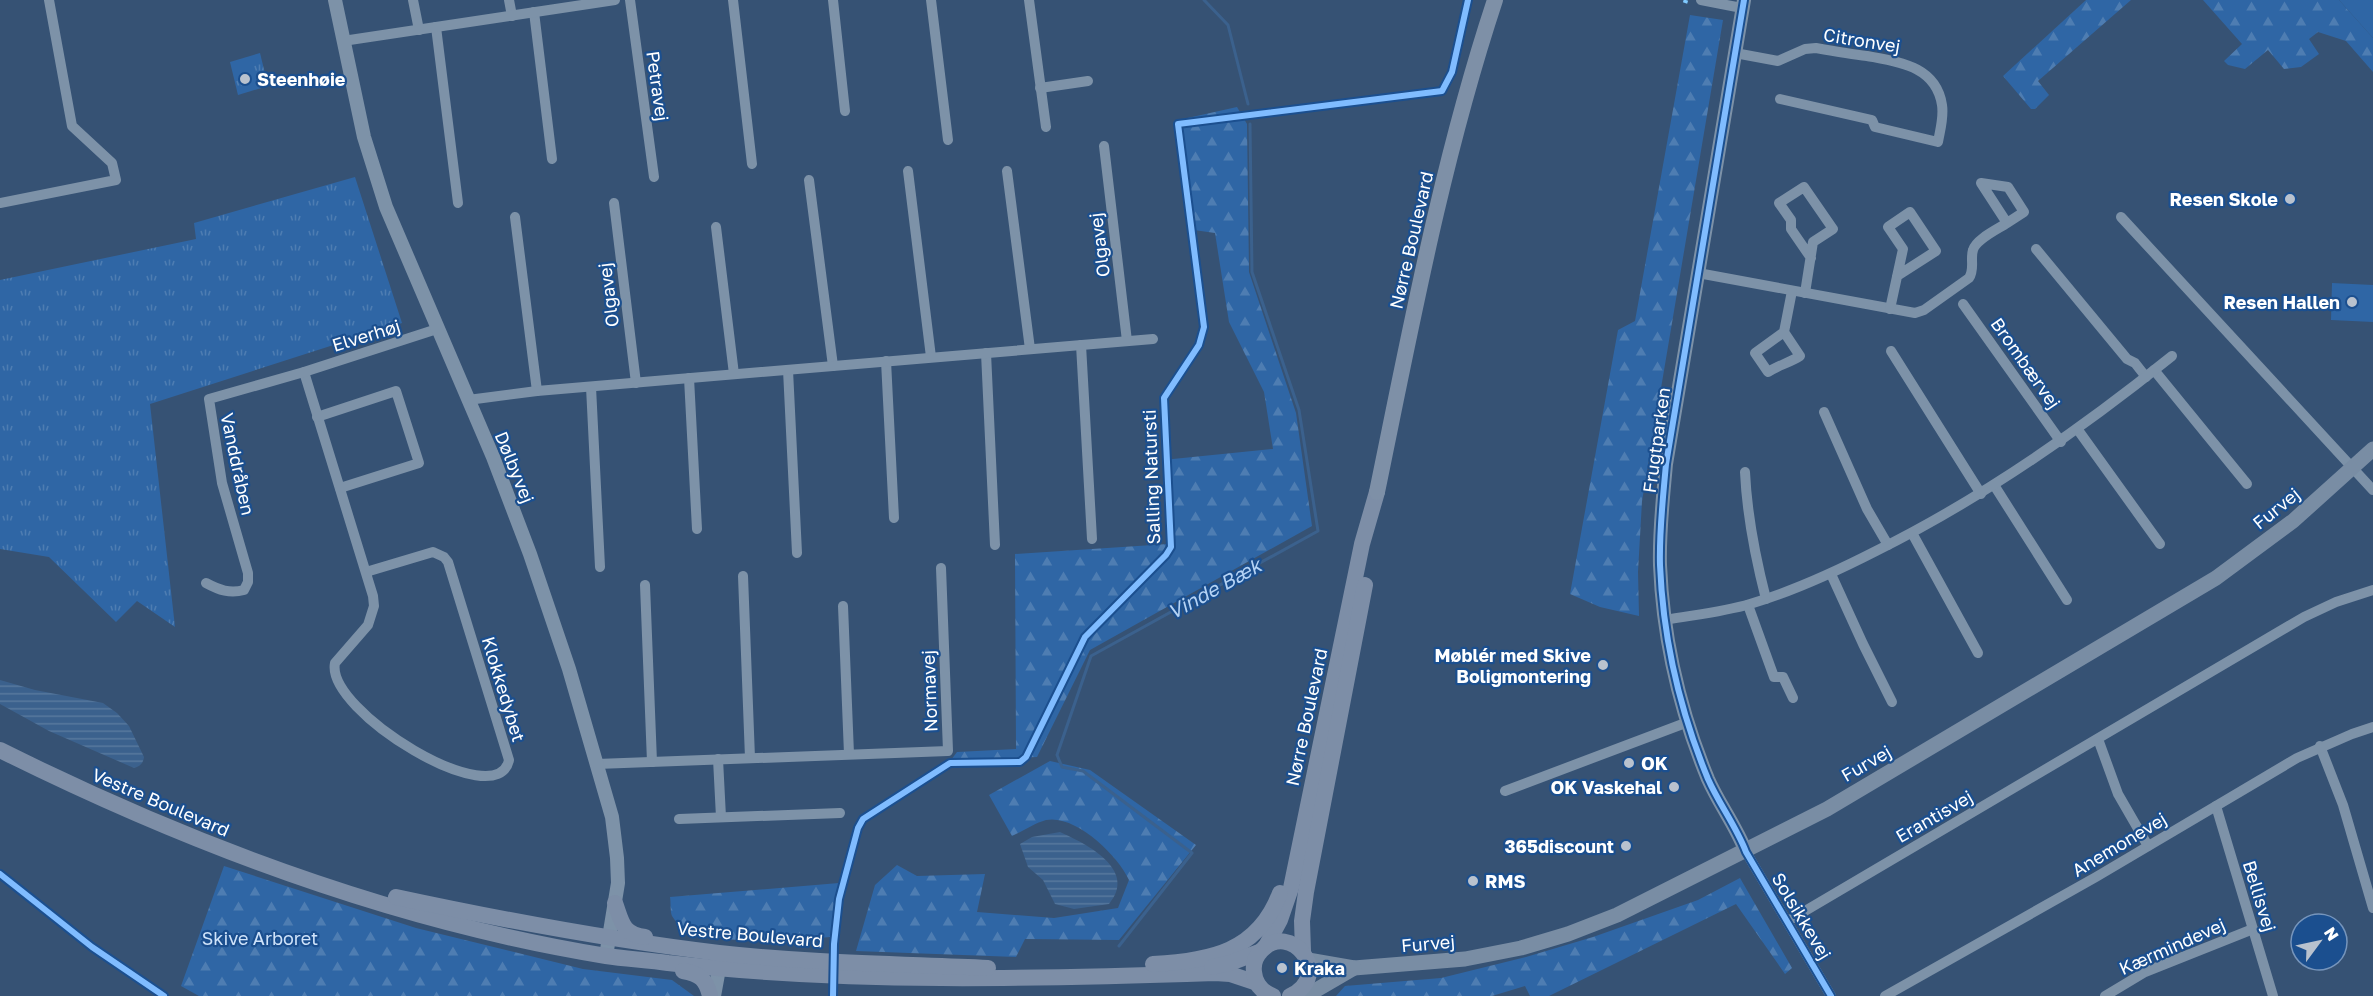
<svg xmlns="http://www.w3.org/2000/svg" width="2373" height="996" font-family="'Golos Text',sans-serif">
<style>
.grass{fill:url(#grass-tufts)}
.forest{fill:url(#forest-firs)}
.garden{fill:#2f66a5}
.water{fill:url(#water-rules)}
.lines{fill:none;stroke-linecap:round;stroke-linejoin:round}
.stream{stroke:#3b618d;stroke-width:3}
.minor{stroke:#7d92a8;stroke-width:10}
.tertiary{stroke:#7d92a8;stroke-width:14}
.secondary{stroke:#798da4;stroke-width:15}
.primary{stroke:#7d8ea7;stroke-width:16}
.trunk{stroke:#7e90a7;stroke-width:16}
.quiet{stroke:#80caff;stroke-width:4.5;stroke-dasharray:9 4.5;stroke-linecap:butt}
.cycleway-casing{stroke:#1b4f8f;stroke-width:10}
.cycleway{stroke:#80bcff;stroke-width:6}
.poi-dot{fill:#b9c2ce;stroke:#1b4f8f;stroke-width:2}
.labels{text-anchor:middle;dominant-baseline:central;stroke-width:4.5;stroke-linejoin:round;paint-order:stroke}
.street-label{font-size:18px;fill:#fff;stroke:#1b4f8f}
.poi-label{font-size:18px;font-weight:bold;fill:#fff;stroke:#1b4f8f;text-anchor:end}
.park-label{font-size:18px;fill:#cfe3fa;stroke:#1b4f8f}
.water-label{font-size:20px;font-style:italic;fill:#b5d3f5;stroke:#1b4f8f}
</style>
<defs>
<pattern id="grass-tufts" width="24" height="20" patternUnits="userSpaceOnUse" patternTransform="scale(1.5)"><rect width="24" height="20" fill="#2f66a5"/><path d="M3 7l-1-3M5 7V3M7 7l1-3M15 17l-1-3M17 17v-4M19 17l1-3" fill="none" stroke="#4e7db2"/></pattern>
<pattern id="forest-firs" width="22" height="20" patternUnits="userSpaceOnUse" patternTransform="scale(1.5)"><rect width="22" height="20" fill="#2f66a5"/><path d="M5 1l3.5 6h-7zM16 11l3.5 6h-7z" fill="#4e7db2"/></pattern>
<pattern id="water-rules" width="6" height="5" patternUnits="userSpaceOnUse" patternTransform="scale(1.5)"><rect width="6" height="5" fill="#3b618d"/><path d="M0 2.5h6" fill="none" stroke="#58799e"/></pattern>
</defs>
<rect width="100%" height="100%" fill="#365274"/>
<g class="grass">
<path d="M260 53 268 86 238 95 230 62Z"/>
<path d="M355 177 402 323 150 404 175 627 137 601 116 622 49 557 0 549V280L196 239 194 223Z"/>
</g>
<g class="forest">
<path d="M2086 0H2131L2038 81 2049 95 2035 109H2031L2003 76Z"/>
<path d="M2203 0H2339L2373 38V72L2346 41 2318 32 2309 39 2319 54 2301 67 2284 69 2268 50 2245 69 2228 65 2224 61 2242 44Z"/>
<path d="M1690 15 1723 20 1642 501 1638 572 1639 616 1600 607 1570 594 1618 330 1635 321Z"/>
<path d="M1237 107 1247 124 1249 272 1296 413 1312 526 1090 650 1037 757 951 760 957 752 1016 749 1015 554 1168 544 1163 460 1273 449 1264 392 1229 322 1215 233 1187 229 1174 121Z"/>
<path d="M1050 761 1090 770 1196 845 1119 940 1025 939 1016 957 856 951 875 885 897 865 917 876 985 874 977 912 1054 918 1118 908 1129 880C1118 855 1075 814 1046 820 1035 823 1023 831 1012 836L989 795Z"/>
<path d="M224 866 416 928 583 969 672 980 694 996H199L181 986Z"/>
<path d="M1740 878 1792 968 1785 974 1736 904 1549 996H1530L1525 986 1492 996H1336L1345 986 1441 978 1526 957 1593 937 1698 900Z"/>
<path d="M839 883 830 937C797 941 690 949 672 916 670 911 671 902 670 897Z"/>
</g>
<g class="garden">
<path d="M2339 0H2373V38Z"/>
<path d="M2332 283 2373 285V322L2331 320Z"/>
</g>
<g class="water">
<path d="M0 680 35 690 103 703 117 713 129 726 144 757C143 764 140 766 134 768L49 731 0 704Z"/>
<path d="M1060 832C1087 844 1138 870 1109 904L1074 909 1055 904 1043 880 1028 867 1020 844 1032 837Z"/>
</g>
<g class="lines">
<g class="stream">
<path d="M1204 0 1228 25 1248 104"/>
<path d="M1119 946 1192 853 1083 771 1062 767 1057 755 1091 656 1318 531 1299 410 1252 272 1250 124"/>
</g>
<g class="minor">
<path d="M413 0 419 30"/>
<path d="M509 0 512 16"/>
<path d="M630 0 654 177"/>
<path d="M733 0 752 164"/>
<path d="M833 0 845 111"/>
<path d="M931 0 948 140"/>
<path d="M1029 0 1046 127"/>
<path d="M1701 0 1742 8"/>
<path d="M534 12 552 159"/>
<path d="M436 27 458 203"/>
<path d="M343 41 615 0"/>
<path d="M1735 53 1778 61 1805 49 1816 48C1833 51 1850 54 1867 56 1899 62 1936 66 1942 105 1944 118 1940 130 1938 142L1875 127 1872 120 1780 99"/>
<path d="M1040 88 1088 81"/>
<path d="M1104 146 1127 341"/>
<path d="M908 171 931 357"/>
<path d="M1007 171 1030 349"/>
<path d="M809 180 833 366"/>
<path d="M0 203 116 180 112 163 72 126 49 0"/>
<path d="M614 203 636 383"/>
<path d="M515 217 537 391"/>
<path d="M2121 217 2373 490"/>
<path d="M716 227 734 374"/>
<path d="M2036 249 2127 359 2135 363 2146 377"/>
<path d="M1698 273 1915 313 1924 310 1969 278C1975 269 1970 260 1973 250 1976 239 1998 229 2007 223L1981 183 2008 187 2024 212 2007 223"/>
<path d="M1805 293 1813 242 1833 229 1804 187 1779 203 1791 220V229L1811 258"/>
<path d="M1963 304 2061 442"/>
<path d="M1890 309 1903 249 1888 227 1910 212 1936 251 1897 276"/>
<path d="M1784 332 1755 353 1768 372C1779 365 1789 363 1800 356L1784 332 1792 291"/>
<path d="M1081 345 1092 539"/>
<path d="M1891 351 1981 494"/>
<path d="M986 353 995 545"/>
<path d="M886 361 894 518"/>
<path d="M788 370 797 553"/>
<path d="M2154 370 2247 484"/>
<path d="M304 372 373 596 374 606 368 625 335 663C325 711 498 816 509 760L448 562 444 557 433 552 366 572"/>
<path d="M689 378 697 529"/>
<path d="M591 387 600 567"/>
<path d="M468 400 537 391 1153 339"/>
<path d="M1824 412 1867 509 1888 545"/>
<path d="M317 417 396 391 419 463 340 488"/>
<path d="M2078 430 2160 544"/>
<path d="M1745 472C1747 516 1755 556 1766 599"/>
<path d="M1994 485 2067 600"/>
<path d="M1912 533 1978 653"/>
<path d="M1831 574 1863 644 1892 702"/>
<path d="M743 576 750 758"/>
<path d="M206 583C219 590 230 594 244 590L248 582V573L222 483 209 399 304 372 437 329"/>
<path d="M645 585 652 762"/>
<path d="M1748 605 1774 677H1783L1793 698"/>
<path d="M843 606 849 754"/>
<path d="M1665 620C1693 615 1723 612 1750 604 1794 591 1835 572 1876 551 1983 498 2079 431 2172 356"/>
<path d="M2098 739 2118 794 2148 846"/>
<path d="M2320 746 2343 805 2373 908"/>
<path d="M718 759 721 817"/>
<path d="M597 764 948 751 941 568"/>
<path d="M1505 791 1688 722"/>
<path d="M2216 806 2273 996"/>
<path d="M679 819 840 813"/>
<path d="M1746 852 1831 996"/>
<path d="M1788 921 2304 617 2336 602 2373 590"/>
<path d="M1885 996 2096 877 2297 758 2352 734 2373 727"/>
<path d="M2105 996 2145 972 2253 929"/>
</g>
<g class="tertiary">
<path d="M335 0 364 137 386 207 493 457 530 554 569 669 612 817 617 858 618 883 606 956"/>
<path d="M1744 0 1666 464C1663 498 1659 531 1660 565 1663 638 1680 711 1708 779 1719 804 1736 826 1746 852"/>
<path d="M714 996 721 958"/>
</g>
<g class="secondary">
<path d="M1308 960 1354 968 1465 959 1521 948 1568 934 1617 915 1827 809 2216 578 2293 521 2373 449"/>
<path d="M1306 996 1354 968"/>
</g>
<g class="primary">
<path d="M0 750C191 845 395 922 606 956 626 959 648 960 668 963 850 984 1033 979 1215 973L1230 974 1257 983"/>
<path d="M396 897C503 920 610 940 719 953 809 963 899 964 988 968"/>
<path d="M615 903C622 922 622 934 645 937"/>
<path d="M1266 946 1280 920 1291 888 1362 544 1377 492"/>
<path d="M1303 951 1302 921 1306 892 1365 585"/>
<path d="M1153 964C1210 961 1258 952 1280 893"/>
<path d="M1212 967 1230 963 1259 952"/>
<path d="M683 971C700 974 706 979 710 996"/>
<path d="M1273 996C1262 992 1255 984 1254 972 1253 964 1255 957 1261 951 1290 919 1335 975 1290 996"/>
</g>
<path class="trunk" d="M1377 492C1411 327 1442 160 1495 0"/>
<path class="quiet" d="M1685 3 1686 0"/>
<defs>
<g id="cycleway">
<path d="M1744 0 1666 464C1663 498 1659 531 1660 565 1663 638 1680 711 1708 779 1719 804 1736 826 1746 852L1831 996"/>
<path d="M0 874 92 947 164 996"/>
<path d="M833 996 834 944 839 899 858 828 863 819 950 763 1020 762 1026 757 1085 637 1166 555 1171 547 1164 398 1199 345 1204 327 1178 124 1442 91 1452 72 1468 0"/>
</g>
</defs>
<use href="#cycleway" class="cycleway-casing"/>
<use href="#cycleway" class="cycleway"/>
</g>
<g class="poi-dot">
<circle cx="245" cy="79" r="6"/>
<circle cx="2290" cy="199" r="6"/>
<circle cx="2352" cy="302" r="6"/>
<circle cx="1603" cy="665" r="6"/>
<circle cx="1629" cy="763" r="6"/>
<circle cx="1674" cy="787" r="6"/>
<circle cx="1626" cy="846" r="6"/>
<circle cx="1473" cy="881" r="6"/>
<circle cx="1282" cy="968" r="6"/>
</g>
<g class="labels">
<g class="street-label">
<text transform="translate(1862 40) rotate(9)">Citronvej</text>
<text transform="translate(658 86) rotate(82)">Petravej</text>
<text transform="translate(1411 240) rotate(-77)">Nørre Boulevard</text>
<text transform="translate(1099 245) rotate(-97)">Olgavej</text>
<text transform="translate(608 295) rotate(-97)">Olgavej</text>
<text transform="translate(366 335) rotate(-17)">Elverhøj</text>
<text transform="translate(2026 363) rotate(55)">Brombærvej</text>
<text transform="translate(1656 440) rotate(-82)">Frugtparken</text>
<text transform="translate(238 464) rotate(78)">Vanddråben</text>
<text transform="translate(515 467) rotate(68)">Dølbyvej</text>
<text transform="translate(1151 477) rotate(-92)">Salling Natursti</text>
<text transform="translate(2276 508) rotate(-39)">Furvej</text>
<text transform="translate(504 689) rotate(73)">Klokkedybet</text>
<text transform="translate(929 691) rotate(-92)">Normavej</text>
<text transform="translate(1306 717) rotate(-78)">Nørre Boulevard</text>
<text transform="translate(1866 763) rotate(-30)">Furvej</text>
<text transform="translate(161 802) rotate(23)">Vestre Boulevard</text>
<text transform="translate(1934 816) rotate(-30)">Erantisvej</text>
<text transform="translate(2119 844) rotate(-31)">Anemonevej</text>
<text transform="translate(2260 896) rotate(73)">Bellisvej</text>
<text transform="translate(1802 916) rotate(59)">Solsikkevej</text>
<text transform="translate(750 934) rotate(5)">Vestre Boulevard</text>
<text transform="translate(1428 943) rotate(-5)">Furvej</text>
<text transform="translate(2172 946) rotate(-24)">Kærmindevej</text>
</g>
<g class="poi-label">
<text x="257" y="79" text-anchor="start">Steenhøie</text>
<text x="2278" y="199">Resen Skole</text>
<text x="2340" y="302">Resen Hallen</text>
<text x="1591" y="655">Møblér med Skive<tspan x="1591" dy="21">Boligmontering</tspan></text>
<text x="1641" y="763" text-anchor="start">OK</text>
<text x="1662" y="787">OK Vaskehal</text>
<text x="1614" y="846">365discount</text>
<text x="1485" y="881" text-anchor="start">RMS</text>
<text x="1294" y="968" text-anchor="start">Kraka</text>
</g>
<g class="park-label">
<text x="260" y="938">Skive Arboret</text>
</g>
<g class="water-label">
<text transform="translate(1214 588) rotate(-29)">Vinde Bæk</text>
</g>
</g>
<g transform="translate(2319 942) rotate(57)"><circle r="28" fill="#1b4f8f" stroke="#7695bc" stroke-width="1.5"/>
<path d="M0-4.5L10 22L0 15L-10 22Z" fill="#b9c2ce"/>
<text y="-9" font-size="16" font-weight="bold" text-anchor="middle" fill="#ffffff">N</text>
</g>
</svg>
